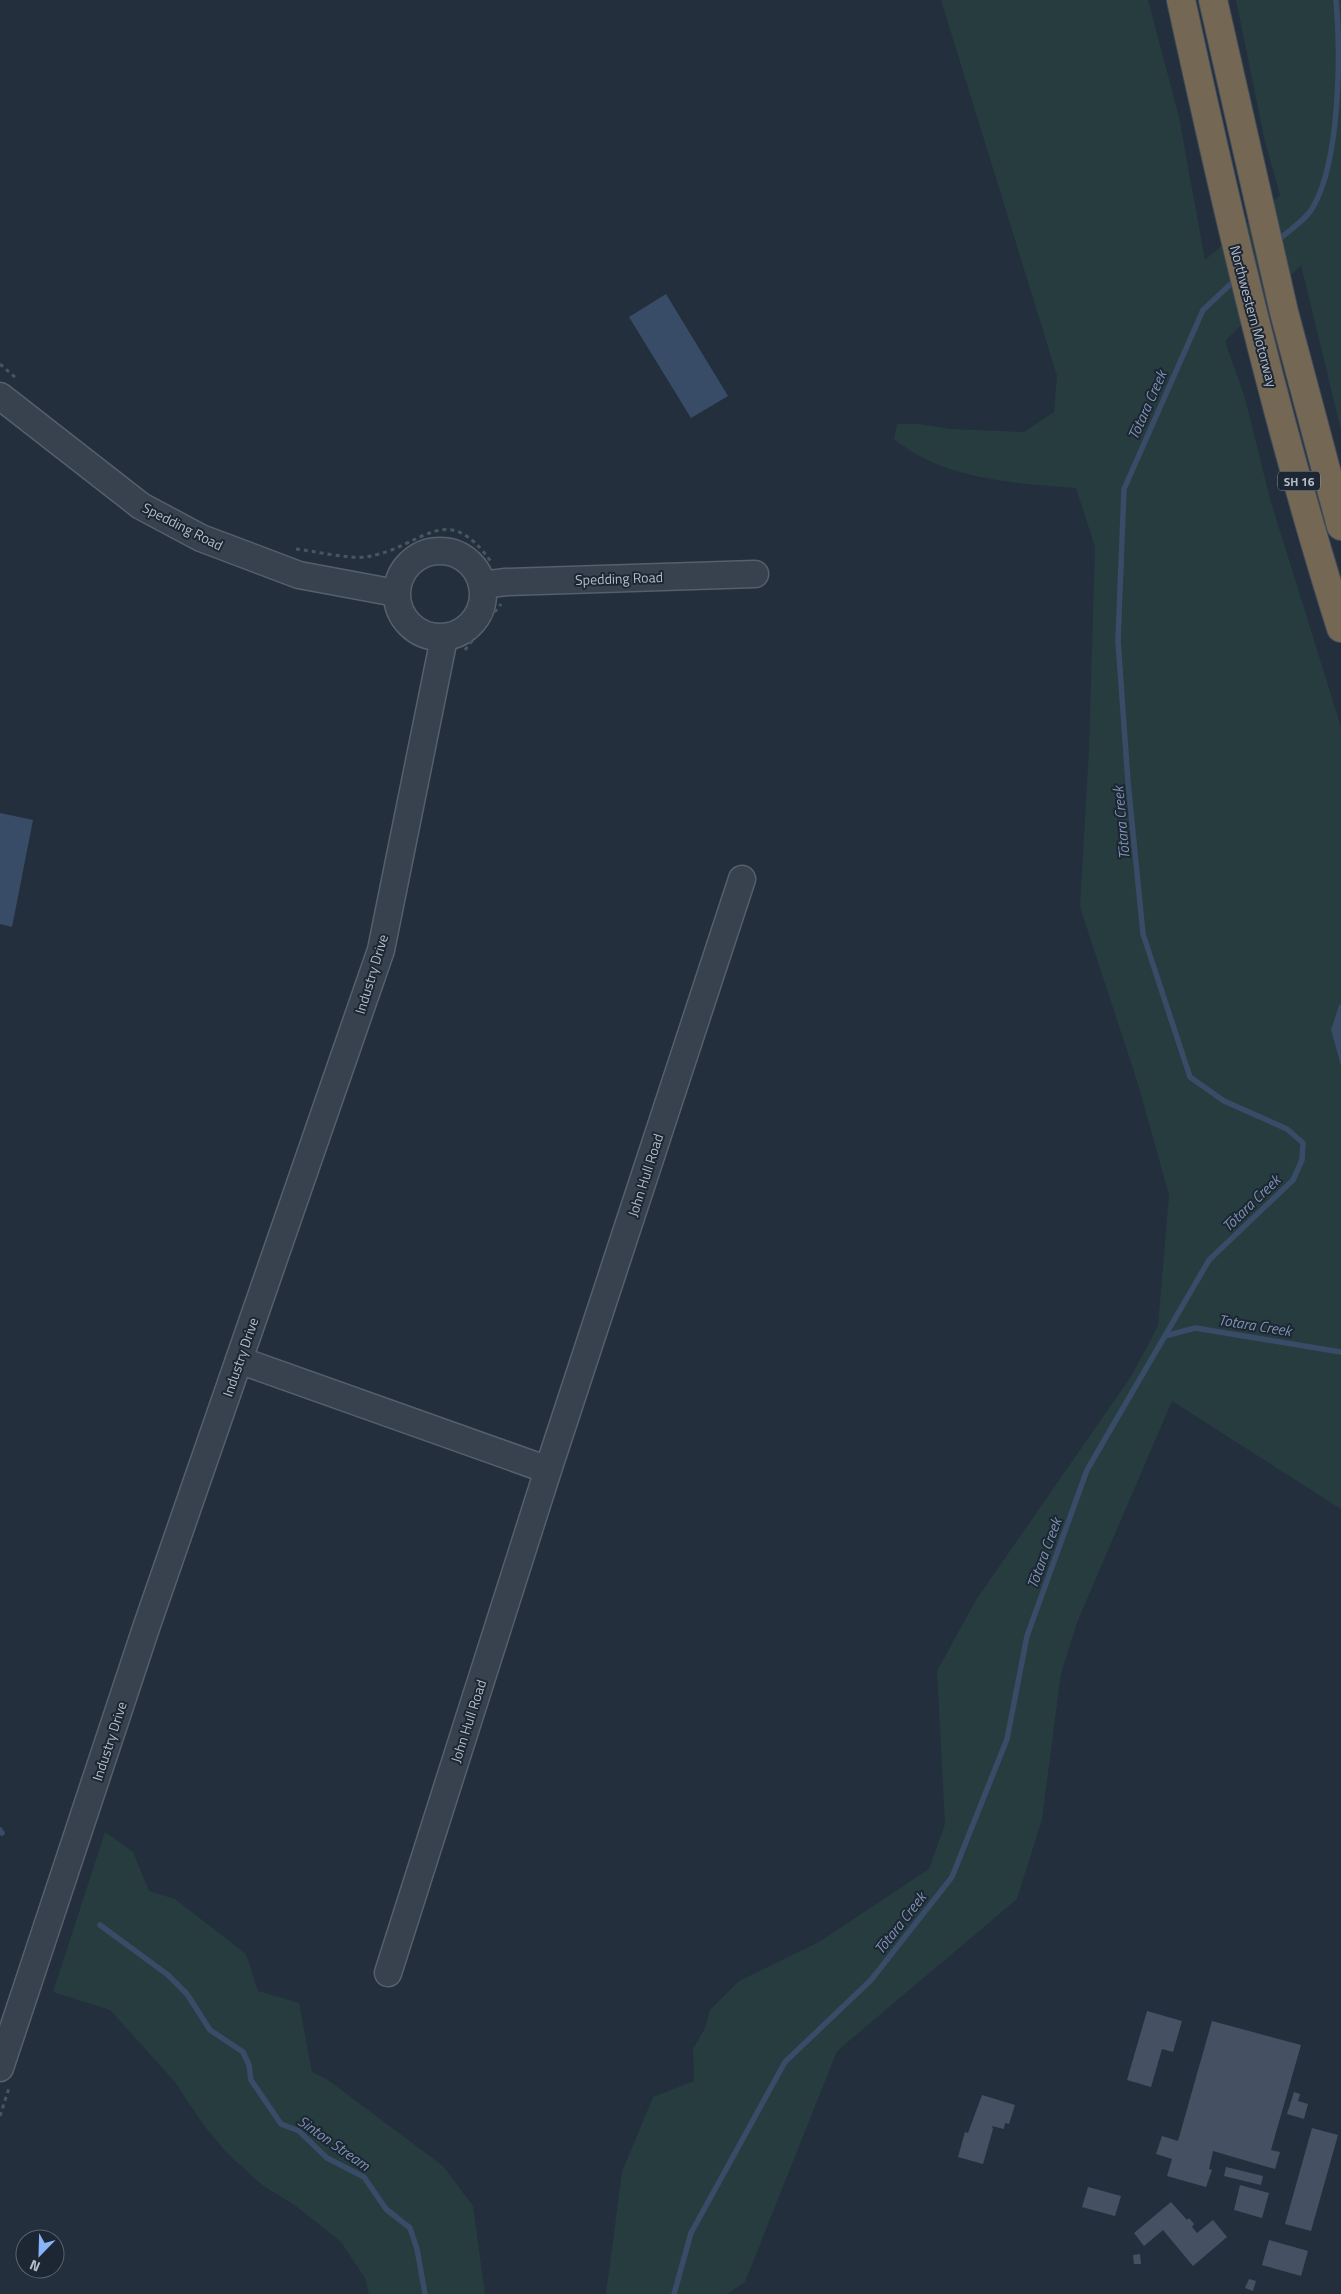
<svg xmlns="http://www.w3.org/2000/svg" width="1341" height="2294" font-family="'Titillium Web',sans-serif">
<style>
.green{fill:#263c3f}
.water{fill:#394c67}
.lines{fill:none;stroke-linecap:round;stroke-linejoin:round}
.stream{stroke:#394c67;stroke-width:5.5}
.building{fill:#455162}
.minor-casing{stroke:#565f6c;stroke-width:29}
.highway-casing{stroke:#434c59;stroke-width:30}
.path{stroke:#44595c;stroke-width:3;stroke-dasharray:4 4;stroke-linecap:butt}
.minor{stroke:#38414e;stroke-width:26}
.highway{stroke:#746855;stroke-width:28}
.labels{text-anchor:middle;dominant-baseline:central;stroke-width:4;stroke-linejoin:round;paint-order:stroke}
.shield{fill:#1d2633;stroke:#878f9c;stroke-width:1}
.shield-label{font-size:12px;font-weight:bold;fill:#b4bcc9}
.street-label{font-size:14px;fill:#b4bcc9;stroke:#1d2633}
.water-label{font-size:15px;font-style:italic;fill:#7c92b1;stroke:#1d2633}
</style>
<rect width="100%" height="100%" fill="#242f3e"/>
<g class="green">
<path d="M941 0H1148L1179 117 1205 260 1280 195 1265 142 1236 0H1341V430L1301 265 1225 341 1245 398 1270 499 1341 727V1004L1339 1005 1331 1030 1341 1066V1509L1172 1401 1078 1620 1061 1673 1042 1819 1017 1899 837 2051 745 2282 727 2294H606L622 2172 653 2097 694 2081 693 2049 705 2028 710 2010 739 1981 819 1942 929 1869 945 1824 937 1671 976 1600 1132 1375 1158 1326 1169 1195 1138 1084 1080 907 1089 749 1095 547 1076 488C1014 483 944 480 894 439L897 424H918L951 429 1024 432 1054 412 1057 376Z"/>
<path d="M105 1832 133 1852 149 1891 175 1899 246 1954 258 1991 299 2003 312 2072 328 2080 443 2166 473 2206 485 2294H369L365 2278 341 2242 296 2206 262 2185 227 2153 202 2123 175 2082 110 2010 53 1992Z"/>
</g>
<g class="water">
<path d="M666 294 728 396 691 418 629 317Z"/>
<path d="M0 813 33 820 12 927 0 924Z"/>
<path d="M1341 1004V1066L1331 1030 1339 1005Z"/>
</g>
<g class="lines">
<g class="stream">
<path d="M1277 241C1288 231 1306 220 1313 207 1340 161 1341 53 1336 0"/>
<path d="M1165 1336 1195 1328 1341 1352"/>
<path d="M0 1830 2 1833"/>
<path d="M100 1925 168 1975 187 1994 210 2030 243 2052 249 2065 251 2080 281 2124 299 2131 327 2158 364 2177 386 2209 410 2228 417 2249 425 2294"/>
<path d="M674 2294 691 2233 785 2062 871 1980 952 1877 1007 1739 1027 1636 1087 1470 1209 1260 1293 1180 1302 1160 1303 1143 1287 1129 1224 1101 1190 1077 1143 934 1128 782 1118 641 1124 489 1203 310 1237 278"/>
</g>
</g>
<g class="building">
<path d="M1147 2011 1182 2021 1173 2052 1162 2049 1151 2087 1127 2080Z"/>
<path d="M1212 2021 1301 2045 1271 2150 1280 2152 1275 2169 1213 2151 1209 2169 1212 2170 1206 2187 1167 2176 1172 2159 1156 2154 1162 2136 1178 2141Z"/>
<path d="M1294 2092 1300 2094 1298 2101 1308 2104 1304 2119 1287 2114Z"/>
<path d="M982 2095 1015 2105 1009 2124 1005 2123 1004 2129 992 2126 993 2129 983 2164 958 2157 965 2132 968 2133Z"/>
<path d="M1312 2128 1338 2135 1311 2231 1285 2224Z"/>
<path d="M1226 2167 1263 2176 1261 2185 1224 2176Z"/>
<path d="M1240 2185 1269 2193 1262 2218 1234 2210Z"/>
<path d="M1088 2187 1121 2196 1115 2216 1082 2207Z"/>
<path d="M1171 2202 1187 2220 1189 2218 1194 2224 1192 2227 1197 2233 1213 2220 1227 2237 1193 2266 1163 2230 1144 2246 1134 2233Z"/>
<path d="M1269 2240 1308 2251 1301 2276 1262 2265Z"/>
<path d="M1140 2254 1141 2264H1134L1133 2255Z"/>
<path d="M1249 2279 1256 2281 1253 2291 1245 2288Z"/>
</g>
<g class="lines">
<defs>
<g id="minor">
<path d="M0 396 141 506 201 538 299 575 396 593"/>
<circle cx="440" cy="594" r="43"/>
<path d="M482 585 506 582 755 574"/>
<path d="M239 1360 548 1470"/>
<path d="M388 1973 548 1470 742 879"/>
<path d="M0 2068 146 1628 381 950 444 638"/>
</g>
<g id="highway">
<path d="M1181 0C1227 211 1276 422 1341 628"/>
<path d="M1213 0 1284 312 1341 526"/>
</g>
</defs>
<use href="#minor" class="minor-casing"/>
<use href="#highway" class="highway-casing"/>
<g class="path">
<path d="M0 364 17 379"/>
<path d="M296 549C314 551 348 559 365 557 423 549 445 496 492 563"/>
<path d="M465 650 501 604"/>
<path d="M0 2116 9 2088"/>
</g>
<use href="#minor" class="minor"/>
<use href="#highway" class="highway"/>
</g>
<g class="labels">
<rect class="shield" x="1278" y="471.5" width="42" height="19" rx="4"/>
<g class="shield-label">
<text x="1299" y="481">SH 16</text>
</g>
<g class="street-label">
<text transform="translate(1254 316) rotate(75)">Northwestern Motorway</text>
<text transform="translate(183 526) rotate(27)">Spedding Road</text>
<text transform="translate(619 578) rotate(-2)">Spedding Road</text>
<text transform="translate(371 974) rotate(-73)">Industry Drive</text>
<text transform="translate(645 1175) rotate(-72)">John Hull Road</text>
<text transform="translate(240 1357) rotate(-71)">Industry Drive</text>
<text transform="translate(468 1721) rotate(-72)">John Hull Road</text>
<text transform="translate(109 1741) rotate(-72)">Industry Drive</text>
</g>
<g class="water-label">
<text transform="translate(1147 405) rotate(-66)">Tōtara Creek</text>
<text transform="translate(1121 823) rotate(-95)">Tōtara Creek</text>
<text transform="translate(1251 1203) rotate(-44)">Tōtara Creek</text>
<text transform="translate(1255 1325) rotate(9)">Totara Creek</text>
<text transform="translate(1044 1553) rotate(-70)">Tōtara Creek</text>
<text transform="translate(900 1923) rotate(-52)">Tōtara Creek</text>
<text transform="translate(334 2143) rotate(35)">Sinton Stream</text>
</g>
</g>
<g transform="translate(40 2254) rotate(203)"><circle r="24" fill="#1d2633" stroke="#59626f"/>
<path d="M0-4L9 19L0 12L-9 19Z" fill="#8ab4f8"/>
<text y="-8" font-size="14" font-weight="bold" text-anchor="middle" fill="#b4bcc9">N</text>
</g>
</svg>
